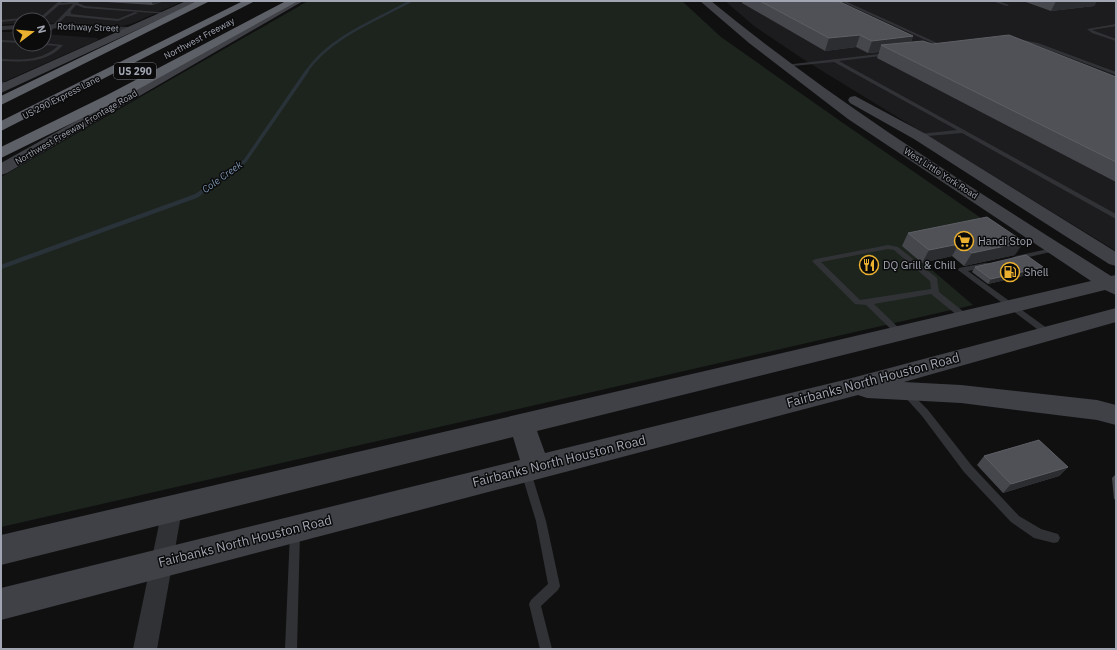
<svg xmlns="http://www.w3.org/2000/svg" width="1117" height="650" font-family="'IBM Plex Sans',sans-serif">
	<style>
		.built { fill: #1c1c1e }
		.green { fill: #1d241e }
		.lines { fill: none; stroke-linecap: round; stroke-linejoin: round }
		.stream-far2 { stroke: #2a3239; stroke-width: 2.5 }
		.stream-far1 { stroke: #2a3239; stroke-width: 3.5 }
		.stream { stroke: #2a3239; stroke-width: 4.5 }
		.lane { fill: #313236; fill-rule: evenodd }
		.street { fill: #313236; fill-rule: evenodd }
		.secondary { fill: #3f4146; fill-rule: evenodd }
		.highway { fill: #5d6067; fill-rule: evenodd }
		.wall { fill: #46474c }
		.shaded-wall { fill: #2c2d30 }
		.building { fill: #505157; stroke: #5d5f65 }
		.labels { text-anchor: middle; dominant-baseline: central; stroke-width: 3; stroke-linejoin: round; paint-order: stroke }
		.far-street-label { font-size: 9px; fill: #a2a6b2; stroke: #0b0b0c }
		.shield { fill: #0b0b0c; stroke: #757880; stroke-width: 1 }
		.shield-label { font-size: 10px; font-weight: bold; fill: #a2a6b2 }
		.far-water-label { font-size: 10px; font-style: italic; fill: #7993ad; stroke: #0b0b0c }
		.poi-label { font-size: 11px; fill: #a2a6b2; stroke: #0b0b0c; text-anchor: start }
		.near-street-label { font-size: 13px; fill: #a2a6b2; stroke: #0b0b0c }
	</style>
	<rect width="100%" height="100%" fill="#101011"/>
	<g class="built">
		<polygon points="1,1 184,1 131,24 122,26 44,23 44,20 20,20 20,23 1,25"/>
		<polygon points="725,1 1116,1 1116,251 806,61 754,26"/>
		<polygon points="1,32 20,32 20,44 44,44 44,34 97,38 98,40 1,83"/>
	</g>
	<polygon class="green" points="308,1 682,1 721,37 843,123 997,229 905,247 973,305 1,527 1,177"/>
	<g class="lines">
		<path class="stream-far2" d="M306,72C330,37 374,21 411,1"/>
		<polyline class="stream-far1" points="238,166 245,161 307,71"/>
		<polyline class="stream" points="1,267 196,196 240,165"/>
		<g class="lane">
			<polygon points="59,1 63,1 61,3 77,1 79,2 78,3 85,6 170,13 168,14 84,8 76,5 70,12 72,13 70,14 118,19 135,12 138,13 118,21 66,16 50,32 48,32 48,30 73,4 59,5 44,18 1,22 1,20 42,16"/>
			<polygon points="840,1 845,1 946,47 943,48"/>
			<polygon points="992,1 998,1 1009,5 1007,6"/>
			<polygon points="1116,24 1116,26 1092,30 1116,39 1116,41 1092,33 1087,29"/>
			<polygon points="1013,38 1038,43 1116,72 1116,75 1036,45 1012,40"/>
			<polygon points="1,40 20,41 20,43 1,42"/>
			<path d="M44,43L63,45C47,63 24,62 1,61V59C21,60 42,61 58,46L43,45Z"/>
			<polygon points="888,53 889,53 889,55 839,61 1116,214 1116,219 962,133 917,137 917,135 919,134 957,130 834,62 793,66 791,65 793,64"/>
			<polygon points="1,82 13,82 15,83 13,84 1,84"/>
			<path d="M888,245L898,247L937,278L939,292L969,316L970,318L969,320H963L931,294L874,304L904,333L900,336L897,335L866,305L855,304L812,261L816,259ZM888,249L894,250L930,281L931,289L860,300L821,262Z"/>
			<polygon points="1057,247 1060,249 1059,250 1016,260 1012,258 1016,256"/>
			<polygon points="985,263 988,263 989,265 988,267 968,271 1051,331 1052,333 1051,335 1045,335 958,270 959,268"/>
			<polygon points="906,390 909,391 928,410 972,466 1019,516 1041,529 1058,534 1060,538 1058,542 1054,543 1034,538 1011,522 964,472 922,416 903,395 902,393 903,391"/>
			<polygon points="526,468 530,469 531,472 546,521 560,586 558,590 541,606 552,649 540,649 529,604 531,600 548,584 536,521 521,472 522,469"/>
			<polygon points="295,527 299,528 300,532 297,649 285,649 290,532 291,528"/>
		</g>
		<g class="street">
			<polygon points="44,24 131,27 135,29 131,31 44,28"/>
			<polygon points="20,25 20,29 1,30 1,26"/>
			<polygon points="172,501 179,504 182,510 157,649 133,649 162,510 165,504"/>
		</g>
		<g class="secondary">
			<polygon points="186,1 199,1 1,93 1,84"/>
			<polygon points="291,1 303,1 7,173 1,175 1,163"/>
			<path d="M700,1H711C836,104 974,189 1111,276L1116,275V295L1105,290L537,431L545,453L848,379L1116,308V322L904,382L961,385L1097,400L1116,405V425L1097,420L961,403L867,398L858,395L1,620V588L520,460L513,437L1,565V535L1091,281L848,119L749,43Z"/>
			<polygon points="855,96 924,133 1116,252 1116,266 1109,264 914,139 850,103 848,100 850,97"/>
		</g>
		<g class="highway">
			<polygon points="197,1 210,1 1,105 1,96"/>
			<polygon points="243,1 255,1 1,131 1,121"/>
			<polygon points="286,1 298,1 117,101 1,158 1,147 107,95"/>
		</g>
	</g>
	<g class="wall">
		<polygon points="105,1 164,1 153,5 106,2"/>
		<polygon points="742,1 838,1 913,36 911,42 932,44 1116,77 1116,182 877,58 879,52 868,53 856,47 825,51 742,3"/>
		<polygon points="1023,1 1097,1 1094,6 1051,11"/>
		<polygon points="908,233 1015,255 964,266 952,256 922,263 902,246"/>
		<polygon points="975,267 1043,267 1040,272 988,284 972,272"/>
		<polygon points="984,456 1068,467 1059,476 1003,493 977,465"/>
		<polygon points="1116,474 1116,500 1114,499 1112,478"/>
	</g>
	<g class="shaded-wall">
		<polygon points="151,1 164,1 153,5"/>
		<polygon points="1056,1 1097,1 1094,6 1051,11"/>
		<polygon points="860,35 856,47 825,51 829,38"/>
		<polygon points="913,36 909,48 881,45 879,52 868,53 872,41"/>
		<polygon points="1024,242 1015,255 964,266 972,253"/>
		<polygon points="959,244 952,256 922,263 929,250"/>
		<polygon points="1043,267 1040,272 988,284 991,279"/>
		<polygon points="1068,467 1059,476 1003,493 1011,484"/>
	</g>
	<g class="building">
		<polygon points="760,1 838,1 913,36 872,41 860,35 829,38"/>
		<polygon points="1009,35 1116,77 1116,162 881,45 923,41 932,44"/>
		<polygon points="987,217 1024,242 972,253 959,244 929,250 908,233"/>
		<polygon points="1026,255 1043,267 991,279 975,267"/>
		<polygon points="1039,440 1068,467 1011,484 984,456"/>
	</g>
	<defs>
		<g id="supermarket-ring" transform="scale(1)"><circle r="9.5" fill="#0b0b0c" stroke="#ebb12f" stroke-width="1.5"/><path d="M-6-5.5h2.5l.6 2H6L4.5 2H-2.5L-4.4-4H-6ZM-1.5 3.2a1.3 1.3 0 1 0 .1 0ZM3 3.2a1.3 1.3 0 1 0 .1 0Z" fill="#ebb12f"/></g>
		<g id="restaurant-ring" transform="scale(1)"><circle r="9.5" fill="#0b0b0c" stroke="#ebb12f" stroke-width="1.5"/><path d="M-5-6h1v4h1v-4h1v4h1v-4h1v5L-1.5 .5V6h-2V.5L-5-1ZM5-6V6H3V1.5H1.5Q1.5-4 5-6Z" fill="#ebb12f"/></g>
		<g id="fuel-ring" transform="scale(1)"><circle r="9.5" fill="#0b0b0c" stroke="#ebb12f" stroke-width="1.5"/><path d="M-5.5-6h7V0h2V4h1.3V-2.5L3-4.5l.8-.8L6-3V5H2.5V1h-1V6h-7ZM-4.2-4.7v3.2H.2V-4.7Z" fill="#ebb12f"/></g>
	</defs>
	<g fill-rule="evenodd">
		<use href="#supermarket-ring" x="964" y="241"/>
		<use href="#restaurant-ring" x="869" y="265"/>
		<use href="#fuel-ring" x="1010" y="272"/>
	</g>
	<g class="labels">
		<g class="far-street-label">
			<text transform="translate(88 27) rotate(2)">Rothway Street</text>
			<text transform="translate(199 38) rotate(-28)">Northwest Freeway</text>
			<text transform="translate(61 97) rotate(-27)">US 290 Express Lane</text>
			<text transform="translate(76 127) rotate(-30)">Northwest Freeway Frontage Road</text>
			<text transform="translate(941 173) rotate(33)">West Little York Road</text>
		</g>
		<rect class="shield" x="114" y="63" width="42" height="16" rx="3"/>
		<g class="shield-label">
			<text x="135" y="71">US 290</text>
		</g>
		<g class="far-water-label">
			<text transform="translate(222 177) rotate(-36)">Cole Creek</text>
		</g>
		<g class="poi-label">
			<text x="978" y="241">Handi Stop</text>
			<text x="883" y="265">DQ Grill &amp; Chill</text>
			<text x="1024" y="272">Shell</text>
		</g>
		<g class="near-street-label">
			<text transform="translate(873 380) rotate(-15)">Fairbanks North Houston Road</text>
			<text transform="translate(559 461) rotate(-14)">Fairbanks North Houston Road</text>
			<text transform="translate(245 541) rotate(-14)">Fairbanks North Houston Road</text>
		</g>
	</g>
	<rect width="1117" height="650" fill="none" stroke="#a2a6b2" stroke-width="4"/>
	<g transform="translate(32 32) rotate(74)"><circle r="19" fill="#0b0b0c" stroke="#47494e"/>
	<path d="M0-3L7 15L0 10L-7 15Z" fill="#ebb12f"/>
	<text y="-6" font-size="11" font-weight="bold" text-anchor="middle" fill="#a2a6b2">N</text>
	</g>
</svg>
